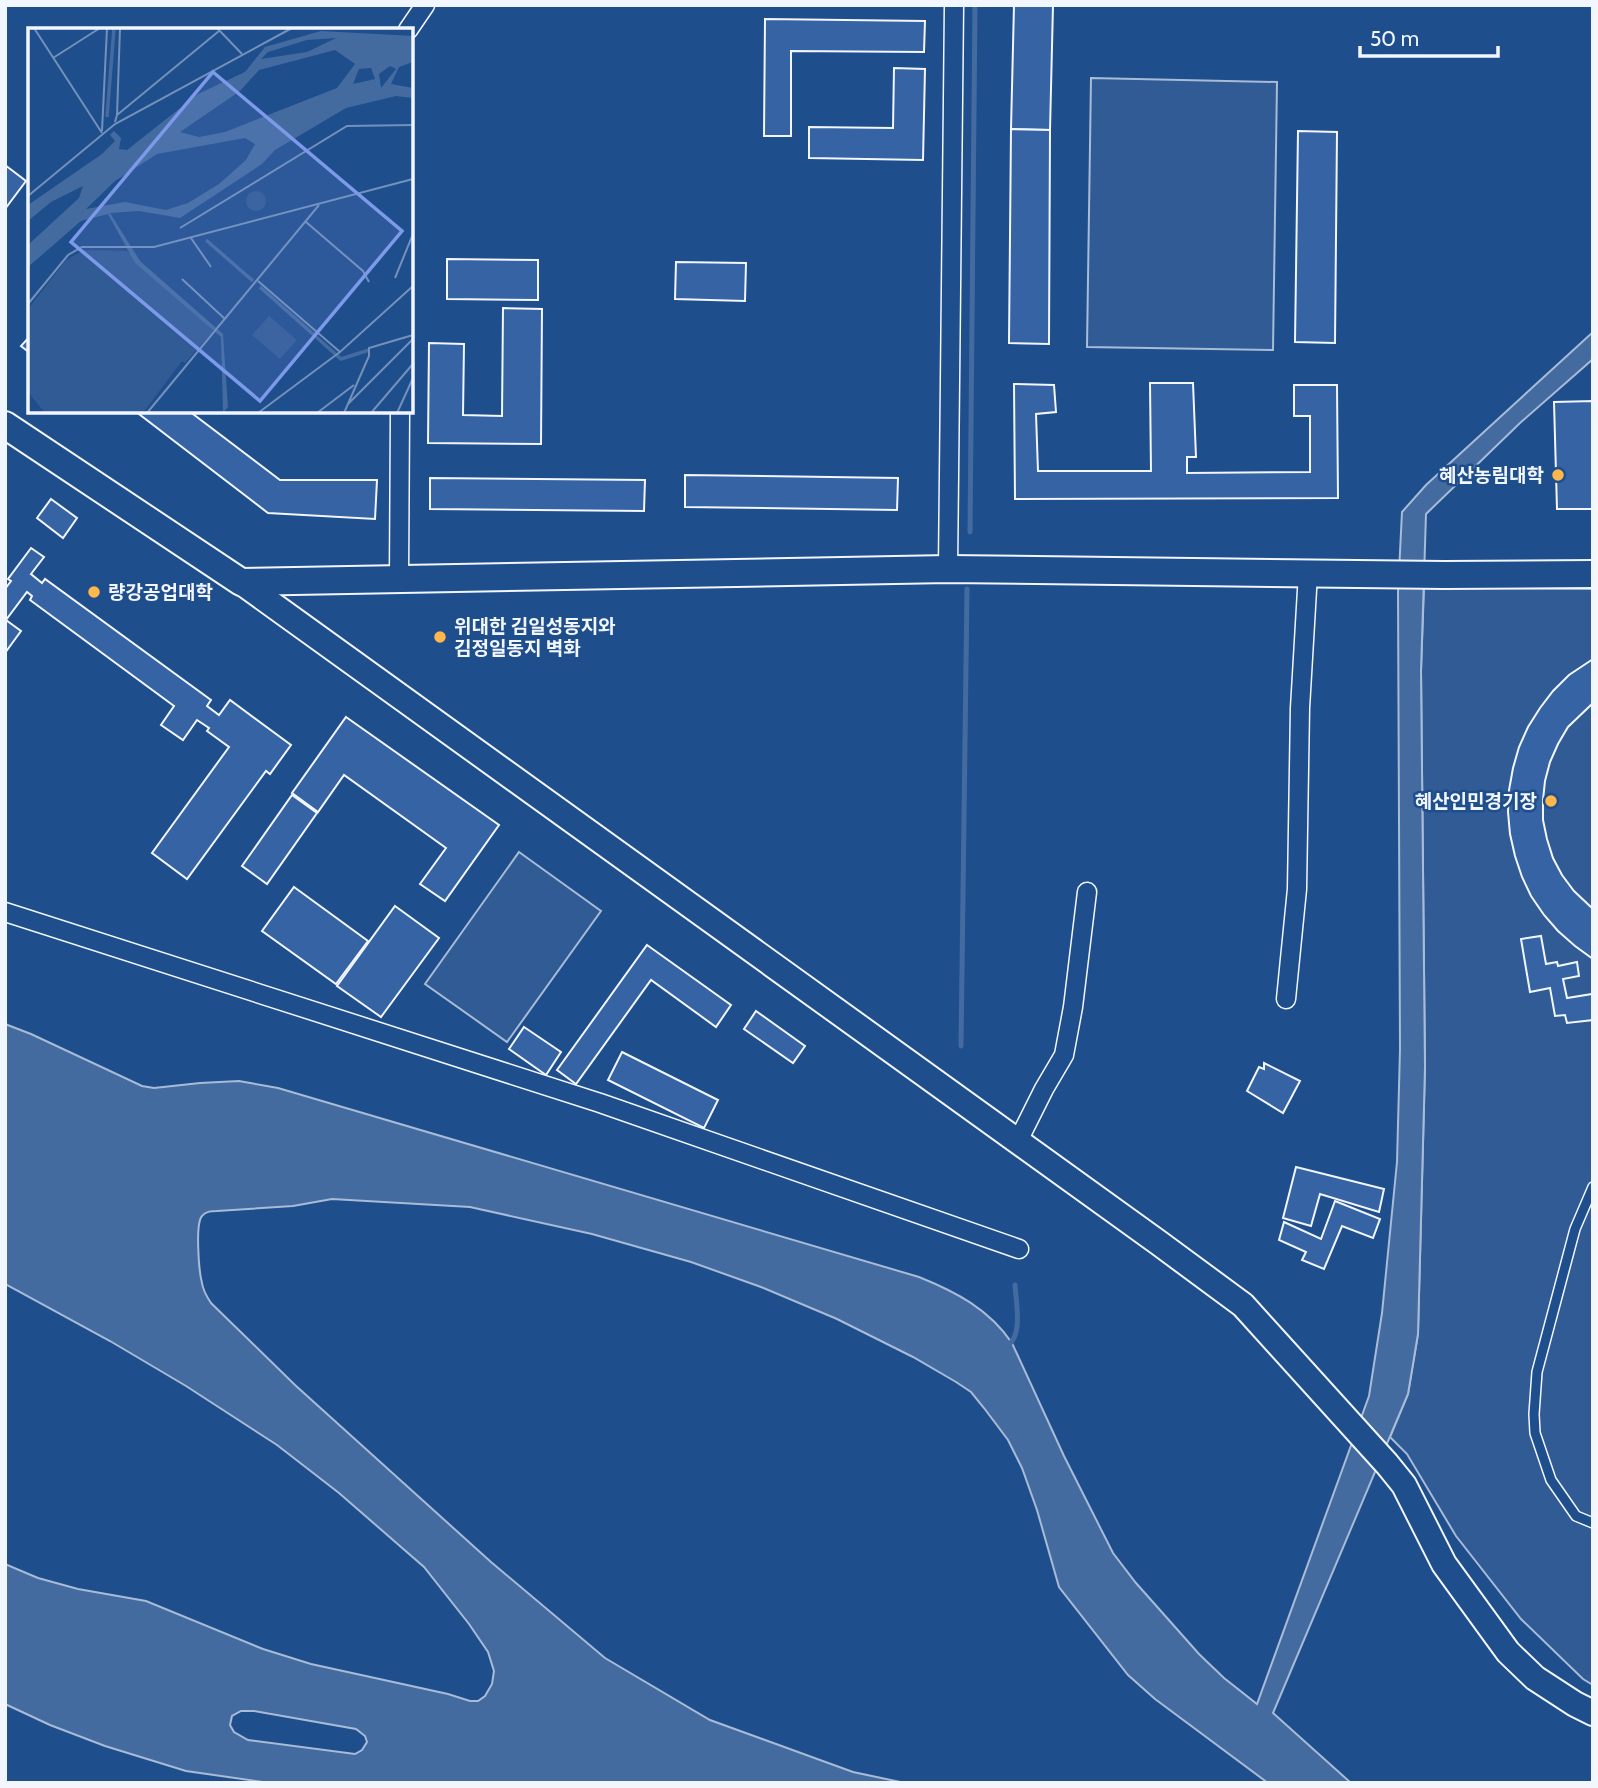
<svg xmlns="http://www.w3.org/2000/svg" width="1598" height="1788" font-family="Cabin,'Noto Sans KR',sans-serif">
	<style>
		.green { fill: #305b95; stroke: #a8bbd7; stroke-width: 2 }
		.water { fill: #446ba0; stroke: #a8bbd7; stroke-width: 2; fill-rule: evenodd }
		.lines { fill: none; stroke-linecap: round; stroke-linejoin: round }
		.stream { stroke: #446ba0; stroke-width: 5 }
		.building { fill: #3563a3; stroke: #f2f6ff; stroke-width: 2 }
		.service-casing { stroke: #f2f6ff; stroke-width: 12 }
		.minor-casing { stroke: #f2f6ff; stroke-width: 21 }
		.secondary-casing { stroke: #f2f6ff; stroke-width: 28 }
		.primary-casing { stroke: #f2f6ff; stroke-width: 30 }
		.service { stroke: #1f4e8c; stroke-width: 9 }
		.minor { stroke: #1f4e8c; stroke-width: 18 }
		.secondary { stroke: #1f4e8c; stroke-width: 24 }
		.primary { stroke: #1f4e8c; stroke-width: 26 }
		.poi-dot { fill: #ffb74d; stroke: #1f4e8c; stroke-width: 2.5 }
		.labels { text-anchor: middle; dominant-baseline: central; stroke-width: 5; stroke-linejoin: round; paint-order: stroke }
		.poi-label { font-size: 19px; font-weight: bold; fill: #f2f6ff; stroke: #1f4e8c; text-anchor: end }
		.inset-river { fill: none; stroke: #446ba0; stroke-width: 3.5 }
		.inset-road { fill: none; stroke: #7391ba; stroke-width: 2 }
		.view { fill: #7d9aea; fill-opacity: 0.15; stroke: #7d9aea; stroke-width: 3.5 }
		.inset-edge { fill: none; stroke: #f2f6ff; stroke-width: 3.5 }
	</style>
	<rect width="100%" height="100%" fill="#1f4e8c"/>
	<g class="green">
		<polygon points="1091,78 1277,82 1273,350 1087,347"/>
		<polygon points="1424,587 1593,589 1593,1685 1583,1679 1521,1619 1456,1536 1407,1454 1390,1437 1408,1394 1418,1334 1425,1067 1421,671"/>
		<polygon points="519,852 601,911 507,1042 425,984"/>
	</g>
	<path class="water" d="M1593,332V359L1520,423L1426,514L1421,671L1425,1067L1418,1334L1408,1394L1273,1713L1351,1783H1268L1155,1699L1128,1675L1059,1587L1037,1510L1022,1468L1008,1440L984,1408L971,1392L956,1382L913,1357L837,1319L761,1287L691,1262L592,1234L470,1207L332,1199L293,1206L217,1211C212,1211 206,1211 202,1216C195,1224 199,1272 202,1283C203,1291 207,1297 211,1303L295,1385L491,1562L605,1658L710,1720L853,1772L905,1783H270L186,1771L105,1746L50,1725L5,1704V1564L38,1578L78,1589L146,1601L263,1649L311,1664L448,1694L470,1701H478L485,1696L492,1684L494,1671L488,1652L469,1624L424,1567L339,1493L277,1445L186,1386L110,1341L5,1284V1024L31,1034L142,1086L154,1088L200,1083L239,1081L278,1088L919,1277C956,1292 989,1309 1012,1343L1064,1456L1113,1553L1136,1583L1199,1654L1224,1678L1257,1704L1369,1396L1382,1313L1397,1162L1400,1049L1398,592L1402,512L1426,485ZM241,1711H254L356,1729L365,1736L367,1742L362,1750L355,1754L248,1740L234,1732L230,1725L232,1716Z"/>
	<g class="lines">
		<g class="stream">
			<polyline points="970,532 975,5"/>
			<polyline points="961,1046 967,589"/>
			<path d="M1008,1345C1023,1335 1016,1302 1015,1285"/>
		</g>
	</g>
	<g class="building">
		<polygon points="1014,5 1053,5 1050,130 1011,129"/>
		<polygon points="765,19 925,21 924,52 791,51 791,136 764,136"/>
		<polygon points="894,68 925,69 923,160 809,158 809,127 893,128"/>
		<polygon points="1011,129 1050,130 1049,344 1009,343"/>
		<polygon points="1298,131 1337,132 1335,343 1295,342"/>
		<polygon points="5,165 26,181 5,209"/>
		<polygon points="447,259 538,260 538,300 447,299"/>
		<polygon points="676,262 746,263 745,301 675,299"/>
		<polygon points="503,308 542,309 541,444 428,443 429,343 464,344 463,415 502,416"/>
		<polygon points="30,336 30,353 21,346"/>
		<polygon points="1150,383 1193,383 1196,457 1187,457 1187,473 1310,472 1310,416 1294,416 1294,385 1337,385 1338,498 1015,499 1014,384 1054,385 1056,412 1036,414 1038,471 1151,471"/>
		<polygon points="1593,401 1593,509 1557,509 1554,402"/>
		<polygon points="135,411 189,411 280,480 377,480 375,519 268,513"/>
		<polygon points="685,475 898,478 897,510 685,507"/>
		<polygon points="430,478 645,480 644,511 430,509"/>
		<polygon points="51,499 77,518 63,538 37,518"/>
		<polygon points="31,548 44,557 31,574 42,583 45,579 211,700 207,706 219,715 230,700 291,745 270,774 266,771 187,879 152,853 229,747 207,731 209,728 197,720 183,740 161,725 174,706 30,600 32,596 27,592 6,620 21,631 5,653 5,589 11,581 8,579"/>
		<polygon points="1593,659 1593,703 1568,727 1558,744 1550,762 1545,781 1543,800 1543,820 1547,839 1553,858 1562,875 1574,891 1593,909 1593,959 1575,946 1558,931 1544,915 1531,896 1522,877 1515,856 1510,834 1508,812 1509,790 1513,768 1519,747 1528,727 1540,708 1553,691 1569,675"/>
		<polygon points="346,717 499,825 445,901 420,884 446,848 344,775 318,812 292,793"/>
		<polygon points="292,795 317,813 267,884 242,866"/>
		<polygon points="294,887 368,941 336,984 262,931"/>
		<polygon points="395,906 439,938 381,1017 337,986"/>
		<polygon points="1541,936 1546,964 1557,962 1558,966 1577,962 1579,976 1563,979 1567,998 1592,994 1593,1020 1567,1023 1565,1015 1555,1016 1550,988 1530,992 1521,939"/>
		<polygon points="647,945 731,1005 716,1027 651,980 576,1084 557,1070"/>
		<polygon points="756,1011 805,1046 793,1063 744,1029"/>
		<polygon points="524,1027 561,1052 546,1075 509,1049"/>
		<polygon points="622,1052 718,1100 704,1128 608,1080"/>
		<polygon points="1264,1063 1300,1081 1283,1113 1247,1091 1259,1067 1264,1069"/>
		<polygon points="1296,1167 1384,1189 1379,1212 1320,1194 1311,1226 1283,1218"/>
		<polygon points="1335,1201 1380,1219 1373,1238 1342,1226 1324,1269 1302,1260 1306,1252 1279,1240 1284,1222 1321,1239"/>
	</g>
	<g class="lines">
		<g class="service-casing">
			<polyline id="service" points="1593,1187 1575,1229 1537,1372 1534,1414 1535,1433 1551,1480 1576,1516 1593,1523"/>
		</g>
		<g class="minor-casing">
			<g id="minor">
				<polyline points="408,30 425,5"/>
				<polyline points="948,569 954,5"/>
				<polyline points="399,579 400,411"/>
				<polyline points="5,912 600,1103 1019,1249"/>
				<polyline points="1286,999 1297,889 1300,708 1308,573"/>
				<polyline points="1018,1141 1044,1089 1064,1055 1073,1007 1087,892"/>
			</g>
		</g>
		<g class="secondary-casing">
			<polyline id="secondary" points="241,582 1159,1243 1243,1305 1387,1464 1404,1485 1444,1564 1508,1652 1535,1678 1575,1704 1593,1713"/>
		</g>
		<g class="primary-casing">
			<polyline id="primary" points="5,425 241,582 948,569 1444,575 1593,574"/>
		</g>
		<use href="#service" class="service"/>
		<use href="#minor" class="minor"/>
		<use href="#secondary" class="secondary"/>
		<use href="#primary" class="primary"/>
	</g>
	<g class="poi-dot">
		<circle cx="1558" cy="475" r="7"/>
		<circle cx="94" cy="592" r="7"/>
		<circle cx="440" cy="637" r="7"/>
		<circle cx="1551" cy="801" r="7"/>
	</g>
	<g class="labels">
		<g class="poi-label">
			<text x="1544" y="475">혜산농림대학</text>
			<text x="108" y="592" text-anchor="start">량강공업대학</text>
			<text x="454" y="626" text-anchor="start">위대한 김일성동지와<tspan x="454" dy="22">김정일동지 벽화</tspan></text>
			<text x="1537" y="801">혜산인민경기장</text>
		</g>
	</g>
	<g transform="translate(28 28)">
		<rect width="385" height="385" fill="#1f4e8c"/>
		<path d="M218 173a10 10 0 1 1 20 0a10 10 0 1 1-20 0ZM56,222L99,223L186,302L157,335L154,333L115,385H17L0,364V281L38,232ZM241,288L269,312L252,331L224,307Z" fill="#305b95"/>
		<path d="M293,3L385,8V34L371,39L363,56L385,60V70L368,68L318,80L247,122L234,136L152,190L111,183L82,185L112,233L195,306L200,379L195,385L193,309L107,235L80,186L53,193L0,239V217L51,170L55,158L23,174L0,193V177L74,126L87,113L82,107L86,103L93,110L91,121L99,122L170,66L217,44L237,19ZM308,10L279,24L233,31L240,24L279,12ZM307,22L327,36L309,60L197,104L171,109L152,104L212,63L231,42ZM362,38L368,41L353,60L351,46ZM343,40L347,51L325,56L331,41ZM217,110L227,116L218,132L191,156L160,175L138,182L97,174L58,181L87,153L129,126Z" fill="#446ba0" fill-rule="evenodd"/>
		<path class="inset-river" d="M79,89L86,0M178,212L225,253M232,259L313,331L341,322"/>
		<path class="inset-road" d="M6,0L74,105M189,0L214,26M25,30L72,0M89,87L92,0M87,94L89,87L191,3M74,103L79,0M0,168L87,96L264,0M278,194L335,243L341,254M152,200L319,98L385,97M163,210L183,239M367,250L385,206M154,251L197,291M230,253L312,324L385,258M0,276L40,227L54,219H126L385,151M320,376L385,311M119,385L291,177M230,385L312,324M289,385L326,357M316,385L341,328V320L385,307M343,385L384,337M369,385L385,350"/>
		<path class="view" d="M185,44L374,203L232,373L43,214Z"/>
		<rect width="385" height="385" class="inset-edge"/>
	</g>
	<rect width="1598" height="1788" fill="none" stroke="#f2f6ff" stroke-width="14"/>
	<path d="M1360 46v10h138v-10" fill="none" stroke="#f2f6ff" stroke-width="3.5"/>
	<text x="1370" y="46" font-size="21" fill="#f2f6ff" stroke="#1f4e8c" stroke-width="5" paint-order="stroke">50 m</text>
</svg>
